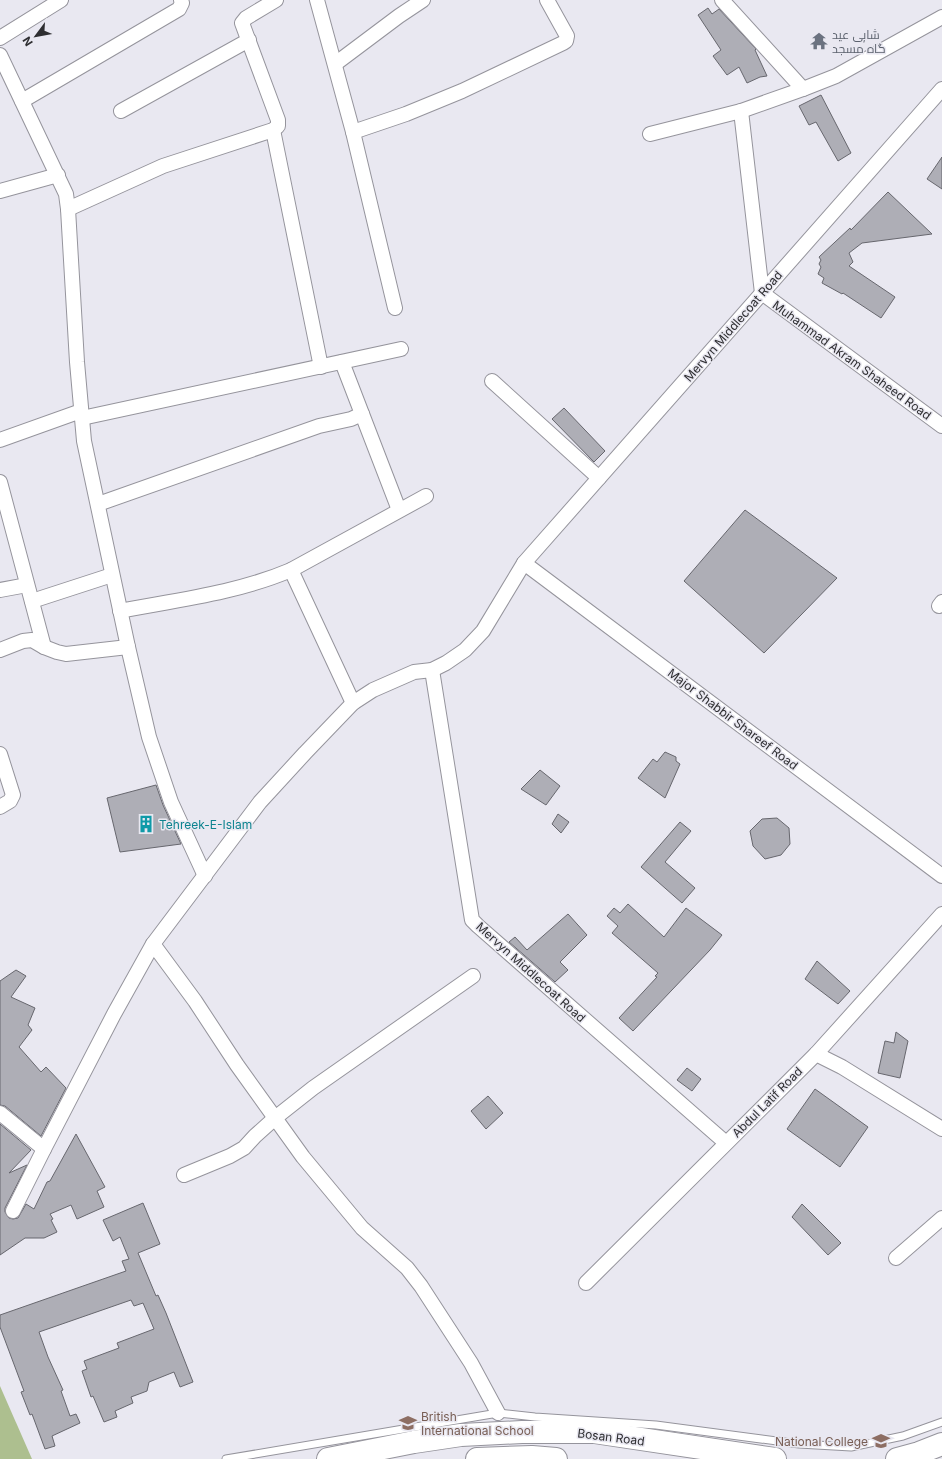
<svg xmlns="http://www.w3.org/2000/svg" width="942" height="1459" font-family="Inter,Cairo,sans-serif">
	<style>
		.green { fill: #adbf8f }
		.building { fill: #aeaeb6; stroke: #67676e }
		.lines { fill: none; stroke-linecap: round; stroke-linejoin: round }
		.service-casing { stroke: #95949c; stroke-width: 9 }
		.minor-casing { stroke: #95949c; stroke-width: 16 }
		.primary-casing { stroke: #95949c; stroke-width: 24 }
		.service { stroke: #fff; stroke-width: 7 }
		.minor { stroke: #fff; stroke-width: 14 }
		.primary { stroke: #fff; stroke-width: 22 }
		.labels { text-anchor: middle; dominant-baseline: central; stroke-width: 3; stroke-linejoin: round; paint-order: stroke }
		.worship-label { font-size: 12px; fill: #5b616d; stroke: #e9e8f1; text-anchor: start }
		.street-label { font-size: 12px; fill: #2e2e31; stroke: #e9e8f1 }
		.culture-label { font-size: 12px; fill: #0d838f; stroke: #e9e8f1; text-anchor: start }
		.education-label { font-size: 12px; fill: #785e54; stroke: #e9e8f1; text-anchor: start }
	</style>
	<rect width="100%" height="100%" fill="#e9e8f1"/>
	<polygon class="green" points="0,1386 32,1459 0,1459"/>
	<g class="building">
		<polygon points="708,8 712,14 719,9 756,49 755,50 767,76 760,77 747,83 739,67 727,75 713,56 721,50 698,15"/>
		<polygon points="821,95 851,153 838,161 816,122 809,125 799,106"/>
		<polygon points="942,157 942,189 927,179"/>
		<polygon points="888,192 932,234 862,243 849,253 853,262 849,266 895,297 881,318 843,293 842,294 822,283 824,278 818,274 821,267 819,264 821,260 819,257 850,228 851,230"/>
		<polygon points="564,408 605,451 594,462 552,419"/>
		<polygon points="745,510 837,578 764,653 684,581"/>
		<polygon points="665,752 676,757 676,761 680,764 665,798 638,778 653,759 657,762"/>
		<polygon points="540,770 560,786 546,805 521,789"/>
		<polygon points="156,785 163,805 181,844 120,852 107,798"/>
		<polygon points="558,814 569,822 561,833 552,824"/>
		<polygon points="777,818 789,828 790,844 781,855 765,859 753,846 750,831 762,819"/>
		<polygon points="680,822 691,831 665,862 695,888 682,903 641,867"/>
		<polygon points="628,904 664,937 686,908 722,935 710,950 633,1031 619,1018 657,977 655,976 658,973 612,933 618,926 607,916 614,908 620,913"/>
		<polygon points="568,914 587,935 560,962 568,970 555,982 509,942 515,937 527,950"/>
		<polygon points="817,961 850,991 838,1004 805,979"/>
		<polygon points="16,970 26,976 11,997 35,1008 28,1025 32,1030 19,1047 41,1072 46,1067 66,1088 41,1136 5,1106 0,1105 0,981"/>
		<polygon points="896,1032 908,1041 900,1078 878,1073 885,1041 894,1043"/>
		<polygon points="687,1068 701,1079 692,1091 677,1080"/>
		<polygon points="815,1089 868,1127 840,1167 787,1129"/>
		<polygon points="488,1096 503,1113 486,1129 471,1111"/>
		<polygon points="0,1124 31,1150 9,1173 27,1165 5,1208 5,1212 9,1218 13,1219 18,1218 26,1204 34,1209 47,1182 50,1181 76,1134 105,1187 97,1191 104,1207 77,1219 71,1205 50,1214 53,1219 51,1220 57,1232 44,1238 25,1238 0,1255"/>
		<polygon points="143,1203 160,1244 138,1253 156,1296 158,1295 166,1313 193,1382 180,1387 174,1372 149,1382 147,1391 131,1397 133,1403 115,1411 117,1417 104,1422 93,1396 91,1397 82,1371 87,1369 84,1361 119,1348 117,1343 154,1329 143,1303 134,1306 131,1300 39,1332 48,1357 63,1390 61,1391 70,1416 76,1414 80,1423 52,1436 55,1446 45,1449 32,1414 30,1415 21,1392 24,1391 0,1327 0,1315 126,1271 122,1261 129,1259 120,1237 113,1241 103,1220"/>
		<polygon points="802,1204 841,1243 828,1255 792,1217"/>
	</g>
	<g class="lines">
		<g class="service-casing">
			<polyline id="service" points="226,1459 498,1413 535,1417 656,1425 799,1444 851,1447 903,1436 942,1422"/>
		</g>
		<g class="minor-casing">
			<g id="minor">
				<polyline points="317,0 353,132 395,308"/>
				<polyline points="722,0 803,89"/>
				<polyline points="0,38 61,0"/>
				<polyline points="0,55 66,194 68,209 77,362 84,441 128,647 149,737 171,802 205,876"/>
				<polyline points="335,64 399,16 423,0"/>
				<polyline points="22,101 179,9 182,3 181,0"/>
				<polyline points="121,111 249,40"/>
				<polyline points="741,111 762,293 942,426"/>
				<polyline points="273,130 321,367"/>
				<polyline points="353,132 406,114 462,91 563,43 566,41 567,36 547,0"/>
				<polyline points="650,134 741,111 803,89 836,76 942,17"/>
				<polyline points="0,191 58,175"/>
				<polyline points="68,209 163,166 273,130 278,126 278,120 242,23 246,18 276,0"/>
				<polyline points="342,362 399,510"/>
				<polyline points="492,381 599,478"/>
				<polyline points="82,418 401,349"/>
				<polyline points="0,440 81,411"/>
				<polyline points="0,482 44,647"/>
				<polyline points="98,504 319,426 351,419 362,414"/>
				<polyline points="524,563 942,876"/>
				<polyline points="291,570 353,703"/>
				<polyline points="0,590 27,585"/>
				<polyline points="32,601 112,575"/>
				<polyline points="939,606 942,602"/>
				<path d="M120,611C177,600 237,593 291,570L426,496"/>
				<polyline points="0,650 23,641 32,640 44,647 57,652 66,654 128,647"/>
				<polyline points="432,670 472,920 478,926 726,1143"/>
				<polyline points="0,754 13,795 10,801 0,807"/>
				<polyline points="153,944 195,1001 237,1065 303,1157 362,1228 407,1268 421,1286 471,1363 498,1413"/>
				<polyline points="816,1054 842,1067 942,1129"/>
				<polyline points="0,1113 44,1149"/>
				<polyline points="184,1175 230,1156 244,1148 255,1136 275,1118 313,1088 473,976"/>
				<polyline points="13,1211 44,1149 114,1014 153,944 260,802 305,753 353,703 373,690 414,672 432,670 446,663 465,650 483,631 524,563 942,89"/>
				<polyline points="896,1258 942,1218"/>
				<polyline points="586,1283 816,1054 942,914"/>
			</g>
		</g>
		<g class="primary-casing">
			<g id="primary">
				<polyline points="328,1459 414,1442 461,1435 522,1432 594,1432 775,1459"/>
				<polyline points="477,1459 532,1457 556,1459"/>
				<polyline points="897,1459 919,1453 942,1444"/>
			</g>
		</g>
		<use href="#service" class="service"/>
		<use href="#minor" class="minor"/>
		<use href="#primary" class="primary"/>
	</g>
	<defs>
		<g id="temple-bare" transform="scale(1.38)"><path d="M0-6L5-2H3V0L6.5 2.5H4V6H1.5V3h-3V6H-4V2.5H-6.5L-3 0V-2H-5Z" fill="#6b7280" stroke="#e9e8f1" stroke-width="2.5" paint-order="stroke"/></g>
		<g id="building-bare" transform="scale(1.38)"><path d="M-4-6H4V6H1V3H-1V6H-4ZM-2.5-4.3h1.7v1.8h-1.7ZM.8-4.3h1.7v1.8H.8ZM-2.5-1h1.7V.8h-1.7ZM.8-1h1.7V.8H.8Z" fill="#0f9aa8" stroke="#e9e8f1" stroke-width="2.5" paint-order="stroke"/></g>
		<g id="school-bare" transform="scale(1.38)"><path d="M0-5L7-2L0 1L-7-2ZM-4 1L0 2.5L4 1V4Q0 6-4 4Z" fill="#8d6e63" stroke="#e9e8f1" stroke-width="2.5" paint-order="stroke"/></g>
	</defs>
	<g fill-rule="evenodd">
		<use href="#temple-bare" x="819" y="41"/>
		<use href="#building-bare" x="146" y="824"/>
		<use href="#school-bare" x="408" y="1423"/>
		<use href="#school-bare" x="881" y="1441"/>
	</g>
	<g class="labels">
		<g class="worship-label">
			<text x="832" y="34">شاہی عید<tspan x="832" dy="14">گاہ مسجد</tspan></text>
		</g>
		<g class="street-label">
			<text transform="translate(733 326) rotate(-49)">Mervyn Middlecoat Road</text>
			<text transform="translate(852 360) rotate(36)">Muhammad Akram Shaheed Road</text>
			<text transform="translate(733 719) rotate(37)">Major Shabbir Shareef Road</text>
			<text transform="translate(531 972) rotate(42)">Mervyn Middlecoat Road</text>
			<text transform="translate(767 1102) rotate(-45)">Abdul Latif Road</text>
			<text transform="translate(611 1437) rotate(7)">Bosan Road</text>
		</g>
		<g class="culture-label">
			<text x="159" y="824">Tehreek-E-Islam</text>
		</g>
		<g class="education-label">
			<text x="421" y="1416">British<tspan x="421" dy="14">International School</tspan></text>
			<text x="868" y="1441" text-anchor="end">National College</text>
		</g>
	</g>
	<g transform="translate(36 36) rotate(238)" stroke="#e9e8f1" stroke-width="3" paint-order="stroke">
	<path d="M0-3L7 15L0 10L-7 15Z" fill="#2e2e31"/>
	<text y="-6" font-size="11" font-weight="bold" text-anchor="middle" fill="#2e2e31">N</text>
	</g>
</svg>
